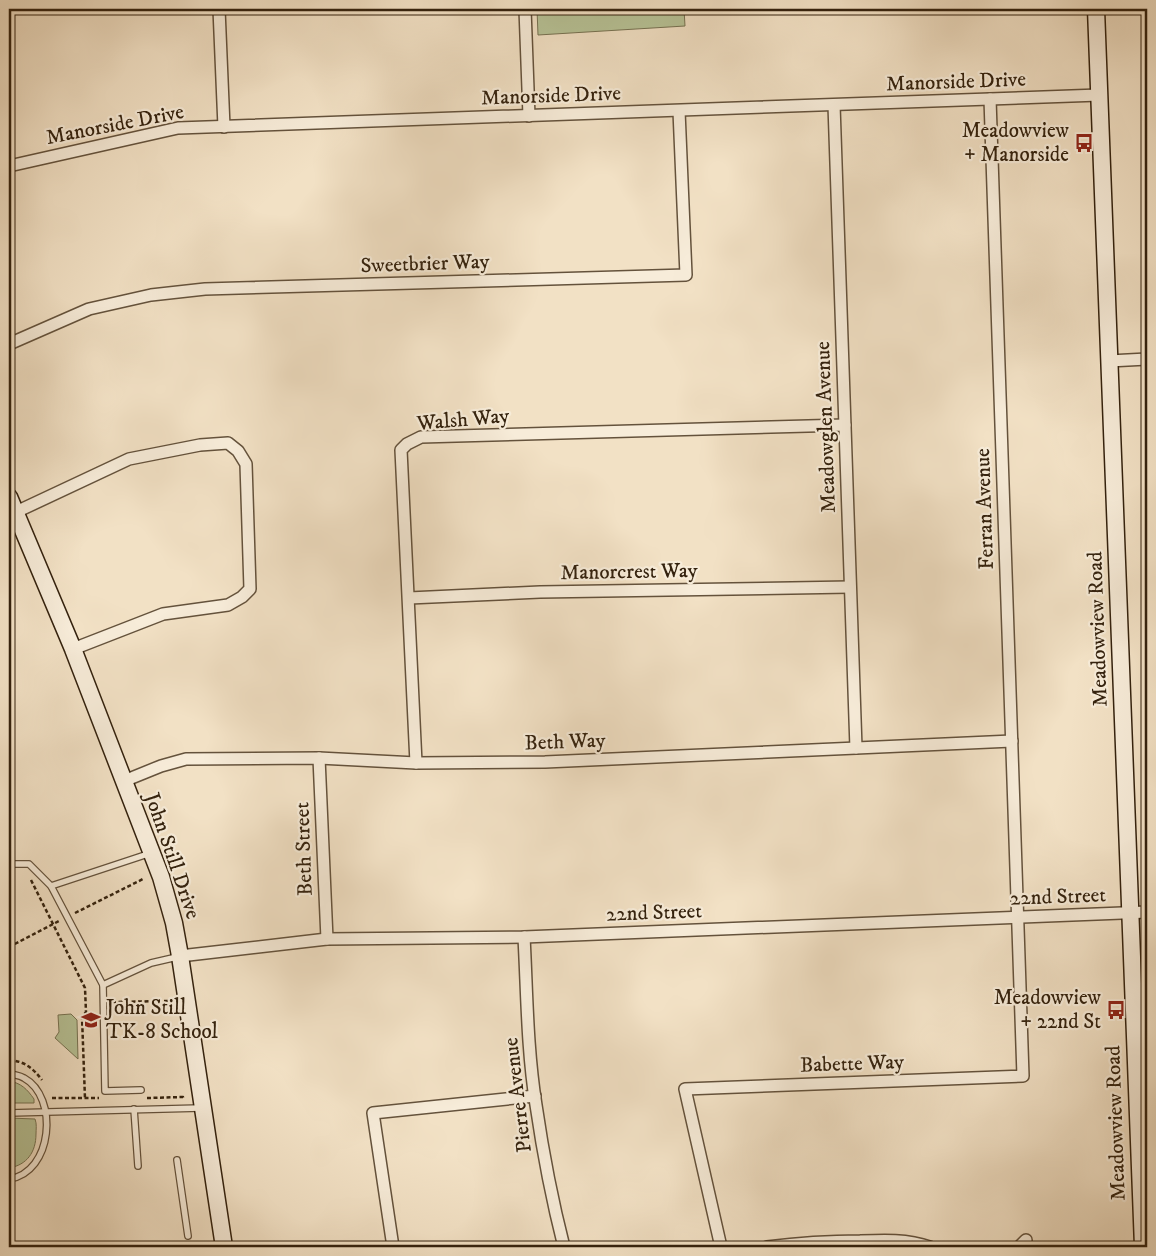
<svg xmlns="http://www.w3.org/2000/svg" width="1156" height="1256" font-family="'IM FELL DW Pica',serif">
	<style>
		.green { fill: #b7c397; stroke: #767252 }
		.lines { fill: none; stroke-linecap: round; stroke-linejoin: round }
		.lane-casing { stroke: #64523c; stroke-width: 8 }
		.street-casing { stroke: #64523c; stroke-width: 14 }
		.secondary-casing { stroke: #34220e; stroke-width: 19 }
		.path { stroke: #34220e; stroke-width: 2.5; stroke-dasharray: 4 2.5; stroke-linecap: butt }
		.lane { stroke: #f7ecd9; stroke-width: 5.5 }
		.street { stroke: #f7ecd9; stroke-width: 11 }
		.secondary { stroke: #f7ecd9; stroke-width: 16 }
		.labels { text-anchor: middle; dominant-baseline: central; stroke-width: 4.5; stroke-linejoin: round; paint-order: stroke }
		.street-label { font-size: 21px; fill: #34220e; stroke: #f7ecd9 }
		.poi-label { font-size: 21px; fill: #34220e; stroke: #f7ecd9; text-anchor: end }
	</style>
	<rect width="100%" height="100%" fill="#f2e1c5"/>
	<filter id="stains"><feTurbulence type="fractalNoise" baseFrequency=".004" numOctaves="4"/><feColorMatrix values="0 0 0 0 .2 0 0 0 0 .09 0 0 0 0 .02 0 0 0 .5 -.17"/></filter>
	<radialGradient id="worn" r=".72"><stop offset=".6" stop-color="#630" stop-opacity="0"/><stop offset="1" stop-color="#630" stop-opacity=".3"/></radialGradient>
	<g class="green">
		<polygon points="537,9 684,9 685,26 538,35"/>
		<polygon points="71,1014 77,1020 78,1059 55,1038 59,1032 58,1015"/>
		<path d="M9,1081C21,1083 27,1089 34,1099V1103H9Z"/>
		<path d="M9,1118L35,1119C37,1124 36,1129 36,1134C36,1152 27,1165 9,1168Z"/>
	</g>
	<g class="lines">
		<g class="lane-casing">
			<g id="lane">
				<polyline points="9,864 29,864 51,886 103,985 105,1091 141,1090"/>
				<polyline points="51,886 151,853"/>
				<polyline points="103,985 151,963 177,957"/>
				<path d="M9,1073C13,1075 19,1075 24,1078C59,1097 53,1173 9,1179"/>
				<polyline points="134,1109 138,1166"/>
				<polyline points="9,1113 201,1108"/>
				<polyline points="177,1160 188,1236"/>
			</g>
		</g>
		<g class="street-casing">
			<g id="street">
				<polyline points="219,9 224,127"/>
				<polyline points="525,9 529,116"/>
				<polyline points="834,105 856,748"/>
				<polyline points="9,166 178,128 1099,95"/>
				<polyline points="9,344 89,309 151,295 205,289 686,275 679,111"/>
				<polyline points="1109,361 1147,359"/>
				<polyline points="16,512 129,459 200,445 228,443 238,451 246,464 250,589 242,597 228,605 163,614 73,649"/>
				<polyline points="409,598 540,592 850,587"/>
				<polyline points="319,758 327,939"/>
				<polyline points="416,763 401,450 407,444 421,437 845,425"/>
				<polyline points="124,781 161,766 186,759 319,758 416,763 545,762 1012,741"/>
				<path d="M524,937C527,992 527,1049 536,1105C543,1153 552,1200 564,1247"/>
				<polyline points="180,956 327,939 524,937 1147,912"/>
				<polyline points="393,1247 373,1113 535,1096"/>
				<polyline points="721,1247 685,1089 1023,1076 990,99"/>
				<path d="M767,1247C798,1243 829,1241 860,1241C884,1240 907,1239 930,1247"/>
				<polyline points="1019,1247 1026,1240"/>
			</g>
		</g>
		<g class="secondary-casing">
			<g id="secondary">
				<polyline points="1096,9 1143,1247"/>
				<polyline points="9,497 73,649 161,877 174,923 180,956 224,1247"/>
			</g>
		</g>
		<g class="path">
			<polyline points="31,880 85,988 86,1012 82,1017 85,1099"/>
			<polyline points="75,913 143,879"/>
			<polyline points="9,947 59,921"/>
			<polyline points="112,1002 168,1001"/>
			<path d="M9,1060C24,1061 33,1068 42,1080"/>
			<polyline points="52,1098 99,1098"/>
			<polyline points="147,1098 183,1097 183,1099"/>
		</g>
		<use href="#lane" class="lane"/>
		<use href="#street" class="street"/>
		<use href="#secondary" class="secondary"/>
	</g>
	<defs>
		<g id="bus-bare" transform="scale(1.5)"><path d="M-5-6H5V4H4V6H2V4H-2V6H-4V4H-5ZM-3.5-4V0h7V-4ZM-3.5 1.2v1.5H-2V1.2ZM2 1.2v1.5H3.5V1.2Z" fill="#8f2418" stroke="#f7ecd9" stroke-width="2.5" paint-order="stroke"/></g>
		<g id="school-bare" transform="scale(1.5)"><path d="M0-5L7-2L0 1L-7-2ZM-4 1L0 2.5L4 1V4Q0 6-4 4Z" fill="#8f2418" stroke="#f7ecd9" stroke-width="2.5" paint-order="stroke"/></g>
	</defs>
	<g fill-rule="evenodd">
		<use href="#bus-bare" x="1084" y="143"/>
		<use href="#bus-bare" x="1116" y="1010"/>
		<use href="#school-bare" x="91" y="1020"/>
	</g>
	<g class="labels">
		<g class="street-label">
			<text transform="translate(956 82) rotate(-2)">Manorside Drive</text>
			<text transform="translate(551 96) rotate(-2)">Manorside Drive</text>
			<text transform="translate(115 125) rotate(-11)">Manorside Drive</text>
			<text transform="translate(425 264) rotate(-2)">Sweetbrier Way</text>
			<text transform="translate(463 420) rotate(-5)">Walsh Way</text>
			<text transform="translate(826 427) rotate(-92)">Meadowglen Avenue</text>
			<text transform="translate(985 509) rotate(-92)">Ferran Avenue</text>
			<text transform="translate(629 572) rotate(-1)">Manorcrest Way</text>
			<text transform="translate(1098 629) rotate(-92)">Meadowview Road</text>
			<text transform="translate(565 742) rotate(-2)">Beth Way</text>
			<text transform="translate(304 849) rotate(-92)">Beth Street</text>
			<text transform="translate(172 856) rotate(71)">John Still Drive</text>
			<text transform="translate(1058 897) rotate(-2)">22nd Street</text>
			<text transform="translate(654 913) rotate(-2)">22nd Street</text>
			<text transform="translate(852 1064) rotate(-2)">Babette Way</text>
			<text transform="translate(518 1095) rotate(-97)">Pierre Avenue</text>
			<text transform="translate(1116 1123) rotate(-92)">Meadowview Road</text>
		</g>
		<g class="poi-label">
			<text x="1069" y="131">Meadowview<tspan x="1069" dy="24">+ Manorside</tspan></text>
			<text x="1101" y="998">Meadowview<tspan x="1101" dy="24">+ 22nd St</tspan></text>
			<text x="106" y="1008" text-anchor="start">John Still<tspan x="106" dy="24">TK-8 School</tspan></text>
		</g>
	</g>
	<rect width="1156" height="1256" fill="none" stroke="#f2e1c5" stroke-width="30"/>
	<rect x="10" y="10" width="1136" height="1236" fill="none" stroke="#34220e" stroke-width="2.5"/>
	<rect x="15" y="15" width="1126" height="1226" fill="none" stroke="#34220e"/>
	<rect width="100%" height="100%" filter="url(#stains)"/>
	<rect width="100%" height="100%" fill="url(#worn)"/>
</svg>
